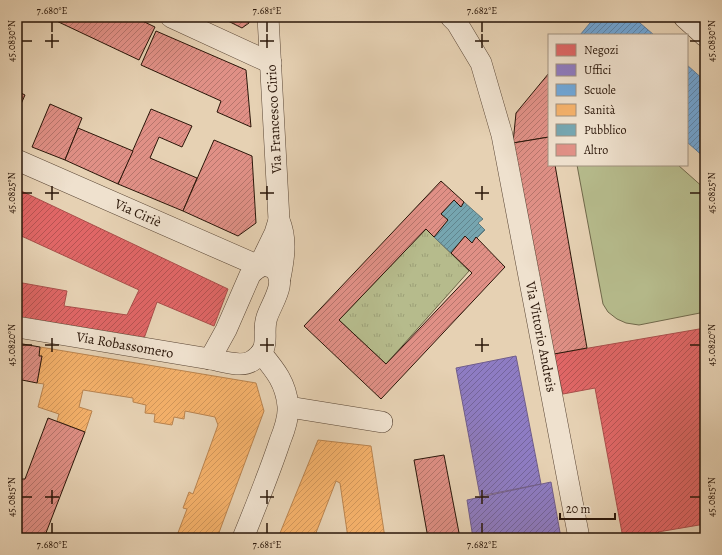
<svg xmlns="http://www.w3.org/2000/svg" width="722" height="555" font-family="Alegreya,serif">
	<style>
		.grass { fill: url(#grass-tufts); stroke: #70684a }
		.pitch { fill: #b6bb8c; stroke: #70684a }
		.shops { fill: url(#shops-hatch); stroke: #a94e4a }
		.offices { fill: url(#offices-hatch); stroke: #705d8b }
		.schools { fill: url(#schools-hatch); stroke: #5a7c9d }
		.health { fill: url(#health-hatch); stroke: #b9834e }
		.public { fill: url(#public-hatch); stroke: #5f7a7d }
		.building { fill: url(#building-hatch); stroke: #2a1609 }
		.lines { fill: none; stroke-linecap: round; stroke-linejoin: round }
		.street-casing { stroke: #594534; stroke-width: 22 }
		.street { stroke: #efe1ce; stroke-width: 21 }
		.ticks { fill: none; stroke: #2a1609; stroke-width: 1.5 }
		.labels { text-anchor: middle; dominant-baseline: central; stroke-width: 4; stroke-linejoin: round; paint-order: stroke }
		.street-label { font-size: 14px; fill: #2a1609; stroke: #efe1ce }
		.neatline { fill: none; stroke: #2a1609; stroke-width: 1.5 }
		.ticks-label { font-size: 10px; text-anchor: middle; fill: #2a1609 }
	</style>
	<defs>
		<pattern id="grass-tufts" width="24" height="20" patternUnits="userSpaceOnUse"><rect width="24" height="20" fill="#b6bb8c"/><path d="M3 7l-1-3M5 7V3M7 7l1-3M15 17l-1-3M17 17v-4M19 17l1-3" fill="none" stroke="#9da077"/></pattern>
		<pattern id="shops-hatch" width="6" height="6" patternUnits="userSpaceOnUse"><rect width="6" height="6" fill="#e06666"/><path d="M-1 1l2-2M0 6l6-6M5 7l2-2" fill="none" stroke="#b65352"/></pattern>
		<pattern id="offices-hatch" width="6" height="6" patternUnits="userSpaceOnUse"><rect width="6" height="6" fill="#8e7cc3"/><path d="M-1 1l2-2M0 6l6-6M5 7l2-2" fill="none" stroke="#74659d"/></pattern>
		<pattern id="schools-hatch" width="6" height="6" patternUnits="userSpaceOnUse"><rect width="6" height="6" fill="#6fa8dc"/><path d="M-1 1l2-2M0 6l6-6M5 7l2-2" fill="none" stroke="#5b88b1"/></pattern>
		<pattern id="health-hatch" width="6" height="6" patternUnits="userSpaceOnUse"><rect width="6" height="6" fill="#f6b26b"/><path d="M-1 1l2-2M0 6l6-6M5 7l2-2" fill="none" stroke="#d3985b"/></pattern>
		<pattern id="public-hatch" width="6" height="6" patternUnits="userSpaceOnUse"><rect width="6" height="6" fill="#76a5af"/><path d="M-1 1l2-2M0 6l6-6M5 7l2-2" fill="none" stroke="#61858d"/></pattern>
		<pattern id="building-hatch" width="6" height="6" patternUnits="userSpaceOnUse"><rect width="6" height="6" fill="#e09086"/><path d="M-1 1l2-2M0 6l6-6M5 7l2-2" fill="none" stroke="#b6756c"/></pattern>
	</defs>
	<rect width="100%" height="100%" fill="#e6d1b3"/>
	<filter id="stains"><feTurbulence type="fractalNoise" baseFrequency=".005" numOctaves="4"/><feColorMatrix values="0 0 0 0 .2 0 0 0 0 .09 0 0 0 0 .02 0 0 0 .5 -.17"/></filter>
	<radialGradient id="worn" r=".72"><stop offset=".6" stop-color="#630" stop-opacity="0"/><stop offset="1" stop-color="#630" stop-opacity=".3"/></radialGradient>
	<polygon class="grass" points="426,229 469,271 386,364 339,320"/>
	<polygon class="pitch" points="577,165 678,165 705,189 705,312 639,325 626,323 617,319 608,312 603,304"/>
	<g class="shops">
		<polygon points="17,189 228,289 214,326 157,302 142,344 17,322 17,282 67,291 64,306 127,315 139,290 17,234"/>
		<polygon points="705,328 705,524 658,532 660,538 623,538 595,388 563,394 554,354"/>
	</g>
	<g class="offices">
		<polygon points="516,356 541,484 480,496 456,368"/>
		<polygon points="551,482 561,538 473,538 467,500"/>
	</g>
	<g class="schools">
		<polygon points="595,17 633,17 654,35 580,35"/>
		<polygon points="687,65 705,81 705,158 687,142"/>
	</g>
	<g class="health">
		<polygon points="40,347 256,383 264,411 217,538 176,538 187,509 183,508 189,492 193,494 218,425 215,417 185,411 184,419 174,417 172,425 154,422 155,414 145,413 146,405 133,402 133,398 83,390 79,407 92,411 85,432 57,421 59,414 38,407 44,384 37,383 42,356 39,356"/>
		<polygon points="318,440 371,446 385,538 348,538 340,483 336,481 314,538 278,538"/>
	</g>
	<polygon class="public" points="454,200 461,207 464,202 483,219 478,223 485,230 472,243 465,236 451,253 434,237 448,220 441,214"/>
	<g class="building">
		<polygon points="48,17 134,17 155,27 139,60"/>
		<polygon points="220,17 248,17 249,23 242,28"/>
		<polygon points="156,31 246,70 251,127 217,112 221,101 141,65"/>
		<polygon points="549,73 549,137 513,143 516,113"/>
		<polygon points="17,91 25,95 17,113"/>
		<polygon points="50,104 82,118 65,160 32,147"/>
		<polygon points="151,109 192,126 182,147 159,137 150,158 197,178 183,211 118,184"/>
		<polygon points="78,128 133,151 118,184 65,160"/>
		<polygon points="549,137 549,165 555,165 587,348 554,354 513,143"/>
		<polygon points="214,140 252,156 256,223 238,236 183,211"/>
		<polygon points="441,181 464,202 461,207 454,200 441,214 448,220 434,237 426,229 339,320 386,364 472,273 451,253 465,236 472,243 476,237 505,267 381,399 304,326"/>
		<polygon points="17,343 40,347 39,356 42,356 37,383 17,379"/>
		<polygon points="48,418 85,432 44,538 17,538 17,500 19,495 17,494 17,491 22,479 25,479"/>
		<polygon points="444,455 460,538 428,538 414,460"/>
	</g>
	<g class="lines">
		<g class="street-casing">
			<g id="street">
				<polyline points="171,17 271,63"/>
				<path d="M268,17L279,220C287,239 284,258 280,278"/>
				<polyline points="451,17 457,23 481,63 502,135 579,538"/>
				<polyline points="684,17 705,36"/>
				<polyline points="17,160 259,266 275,233 279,220"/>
				<path d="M264,265L274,268C288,282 272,302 267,317C261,334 273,348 252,361C241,368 222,361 210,359L226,330L250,275C254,270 258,267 264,265Z"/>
				<polyline points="17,327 210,359"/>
				<polyline points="289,407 382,422"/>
				<path d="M243,538C256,506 269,474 280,441C284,431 289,417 288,406C286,383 275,370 261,353"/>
			</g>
		</g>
		<use href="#street" class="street"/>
	</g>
	<path class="ticks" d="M52,22V32M267,22V32M482,22V32M52,34V48M267,34V48M482,34V48M22,41H32M45,41H59M260,41H274M475,41H489M690,41H700M52,186V200M267,186V200M482,186V200M22,193H32M45,193H59M260,193H274M475,193H489M690,193H700M52,338V352M267,338V352M482,338V352M22,345H32M45,345H59M260,345H274M475,345H489M690,345H700M52,490V504M267,490V504M482,490V504M22,497H32M45,497H59M260,497H274M475,497H489M690,497H700M52,523V533M267,523V533M482,523V533"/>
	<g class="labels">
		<g class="street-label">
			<text transform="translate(274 119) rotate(-93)">Via Francesco Cirio</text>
			<text transform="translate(138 213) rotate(24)">Via Ciriè</text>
			<text transform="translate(541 337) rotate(79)">Via Vittorio Andreis</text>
			<text transform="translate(125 345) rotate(10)">Via Robassomero</text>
		</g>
	</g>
	<rect width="722" height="555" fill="none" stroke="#e6d1b3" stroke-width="44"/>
	<rect x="548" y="34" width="140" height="132" fill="#efe1ce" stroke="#a0907f"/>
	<rect x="556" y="44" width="20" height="12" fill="#e06666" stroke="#a0907f"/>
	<text x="584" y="54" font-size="12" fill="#2a1609">Negozi</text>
	<rect x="556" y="64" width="20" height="12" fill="#8e7cc3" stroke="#a0907f"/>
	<text x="584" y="74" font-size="12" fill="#2a1609">Uffici</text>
	<rect x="556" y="84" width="20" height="12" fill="#6fa8dc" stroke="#a0907f"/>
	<text x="584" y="94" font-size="12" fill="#2a1609">Scuole</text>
	<rect x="556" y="104" width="20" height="12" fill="#f6b26b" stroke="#a0907f"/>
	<text x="584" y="114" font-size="12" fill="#2a1609">Sanità</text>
	<rect x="556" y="124" width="20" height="12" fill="#76a5af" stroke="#a0907f"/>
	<text x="584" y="134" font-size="12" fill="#2a1609">Pubblico</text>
	<rect x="556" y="144" width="20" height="12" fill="#e09086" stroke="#a0907f"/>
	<text x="584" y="154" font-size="12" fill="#2a1609">Altro</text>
	<path d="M560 513v6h55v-6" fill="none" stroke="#2a1609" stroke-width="2"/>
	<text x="566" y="513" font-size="12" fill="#2a1609" stroke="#efe1ce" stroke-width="3" paint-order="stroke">20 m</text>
	<rect x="22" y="22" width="678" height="511" class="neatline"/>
	<g class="ticks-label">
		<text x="52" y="14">7.680°E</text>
		<text x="267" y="14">7.681°E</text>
		<text x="482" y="14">7.682°E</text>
		<text transform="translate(11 41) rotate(-90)" y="4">45.0830°N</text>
		<text transform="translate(711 41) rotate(-90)" y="4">45.0830°N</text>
		<text transform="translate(11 193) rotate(-90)" y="4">45.0825°N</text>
		<text transform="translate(711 193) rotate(-90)" y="4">45.0825°N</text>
		<text transform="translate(11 345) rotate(-90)" y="4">45.0820°N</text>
		<text transform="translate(711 345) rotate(-90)" y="4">45.0820°N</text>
		<text transform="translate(11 497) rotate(-90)" y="4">45.0815°N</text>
		<text transform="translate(711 497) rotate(-90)" y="4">45.0815°N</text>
		<text x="52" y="548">7.680°E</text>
		<text x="267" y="548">7.681°E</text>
		<text x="482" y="548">7.682°E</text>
	</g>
	<rect width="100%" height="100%" filter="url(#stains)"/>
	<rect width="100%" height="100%" fill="url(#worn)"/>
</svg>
